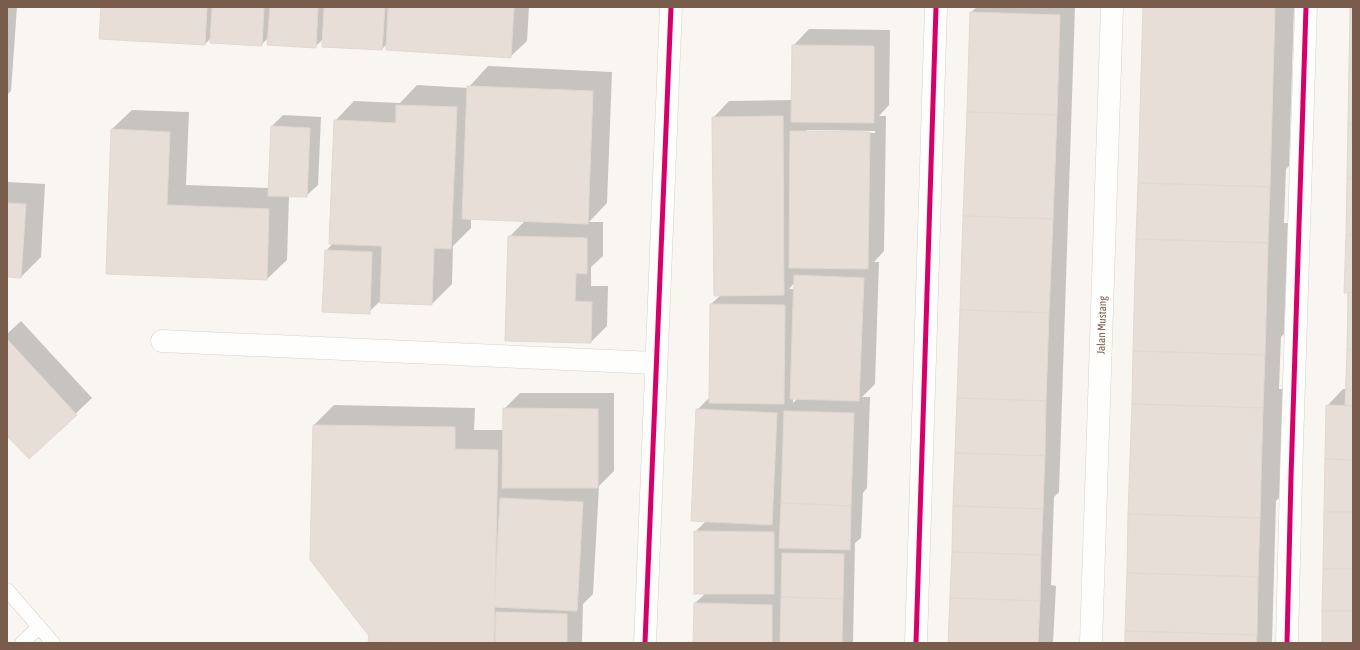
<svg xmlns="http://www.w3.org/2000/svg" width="1360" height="650" font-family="'Asap Condensed',sans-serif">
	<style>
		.shadow { fill: #0003; fill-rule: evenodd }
		.building { fill: #e6ded7; stroke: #e2d8d2 }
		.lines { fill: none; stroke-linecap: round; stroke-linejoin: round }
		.lane-casing { stroke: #d7d1cb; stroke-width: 15 }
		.street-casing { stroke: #d7d1cb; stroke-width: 23 }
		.secondary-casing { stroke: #d9d2cb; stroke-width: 23 }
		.lane { stroke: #fefefd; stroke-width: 14 }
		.street { stroke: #fefefd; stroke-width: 22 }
		.secondary { stroke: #fefefd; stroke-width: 22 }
		.cycleway-casing { stroke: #fffaf3; stroke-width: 8 }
		.cycleway { stroke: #d6006c; stroke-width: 5 }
		.labels { text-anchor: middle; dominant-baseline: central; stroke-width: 3; stroke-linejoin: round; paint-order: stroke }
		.street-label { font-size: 11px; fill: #7a5c4d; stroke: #fffaf3 }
	</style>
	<rect width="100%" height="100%" fill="#f9f5f0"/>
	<g class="shadow">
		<polygon points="7,7 17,7 11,91 7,95"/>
		<polygon points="102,7 529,7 527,41 510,57 387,44 382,49 323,39 315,47 268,38 261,45 211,38 205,44"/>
		<polygon points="977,7 1075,7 1059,492 1054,497 1051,585 1056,586 1053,643 949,643 971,12"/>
		<polygon points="1144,7 1294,7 1289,166 1286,169 1284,223 1288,223 1284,334 1281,337 1279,389 1283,389 1280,497 1276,501 1272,643 1126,643"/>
		<polygon points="1351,7 1353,7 1353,643 1323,643 1327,406 1343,389 1346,389 1349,292"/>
		<path d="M809,29L890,30L889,105L879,116H886L884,251L874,262H879L875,384L862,397H870L867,488L863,493L861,538L855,543L853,643H694L695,603L706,593L695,532L706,521L697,410L710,397L711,304L721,295L713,118L729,101L792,100L793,46ZM806,130L875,131V133L806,132ZM794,283V289H789ZM793,398H798L793,403Z"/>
		<polygon points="488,66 612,72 607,203 589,222 603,222 603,256 591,267 591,286 608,286 607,326 591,342 509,237 525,221 471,218 471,228 453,246 452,284 432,304 379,302 369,312 326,251 333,243 335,121 354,101 400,103 417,85 468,88"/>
		<polygon points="132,110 189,112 186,185 269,188 272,126 283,115 321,117 318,185 306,196 289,196 287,260 267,279 107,273 112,129"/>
		<polygon points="7,182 45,184 41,257 21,277 7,276"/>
		<polygon points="21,321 92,398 29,458 7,434 7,334"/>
		<polygon points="520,393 614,393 614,471 599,486 593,594 583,604 582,643 496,643 496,641 494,643 369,641 370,635 314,425 334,405 475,408 474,430 503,430 504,409"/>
	</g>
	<g class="building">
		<polygon points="101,7 207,7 205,45 99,39"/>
		<polygon points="212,7 264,7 262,46 210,43"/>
		<polygon points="270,7 318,7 316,48 267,45"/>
		<polygon points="324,7 385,7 382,50 322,47"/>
		<polygon points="388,7 514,7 511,58 386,50"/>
		<polygon points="1143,7 1275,7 1270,187 1138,183"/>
		<rect x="1350" y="7" width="3" height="6"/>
		<polygon points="970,12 1060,15 1057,115 967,112"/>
		<polygon points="1350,13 1353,13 1353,67 1349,67"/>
		<polygon points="792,45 874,46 874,123 791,122"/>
		<polygon points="1349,67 1353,67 1353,124 1348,124"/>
		<polygon points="467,86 593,91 588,224 462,219"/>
		<polygon points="396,105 457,107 451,249 434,248 432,305 380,303 382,246 329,244 334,120 396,123"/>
		<polygon points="967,112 1057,115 1053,219 963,216"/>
		<polygon points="783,116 784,295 714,296 712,117"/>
		<polygon points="1348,124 1353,124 1353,178 1347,178"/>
		<polygon points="271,126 310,128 307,197 268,196"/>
		<polygon points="111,129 170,132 167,205 269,209 267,280 106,274"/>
		<polygon points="790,131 870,132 868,269 789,268"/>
		<polygon points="1347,178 1353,178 1353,235 1346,235"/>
		<polygon points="1138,183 1270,187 1268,243 1136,239"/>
		<polygon points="7,203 26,204 21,278 7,277"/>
		<polygon points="963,216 1053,219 1049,313 960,310"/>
		<polygon points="1346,235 1353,235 1353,293 1344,293"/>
		<polygon points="508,236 587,238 587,274 576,273 575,301 592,302 591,343 505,341"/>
		<polygon points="1136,239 1268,243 1265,355 1133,351"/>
		<polygon points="325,250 372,252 370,314 322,312"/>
		<polygon points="794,275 864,278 859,401 790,399"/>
		<polygon points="1348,293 1353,293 1353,350 1347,350"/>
		<polygon points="710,304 785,305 784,404 709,403"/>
		<polygon points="960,310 1049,313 1046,401 957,398"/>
		<polygon points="7,339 77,415 29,459 7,436"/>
		<polygon points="1347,350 1353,350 1353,406 1345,405"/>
		<polygon points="1133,351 1265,355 1263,408 1132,404"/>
		<polygon points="957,398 1046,401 1045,456 955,453"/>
		<polygon points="1132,404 1263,408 1260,518 1128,514"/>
		<polygon points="1326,405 1353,406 1353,460 1325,459"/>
		<polygon points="503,408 598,409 598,488 502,488"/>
		<polygon points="696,409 777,413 772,525 691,521"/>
		<polygon points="784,411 854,413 851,506 781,503"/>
		<polygon points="313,425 455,427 455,449 498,450 494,643 368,642 369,636 310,560"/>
		<polygon points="955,453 1045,456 1043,509 953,506"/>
		<polygon points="1325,459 1353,460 1353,512 1324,512"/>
		<polygon points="500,498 583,502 577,611 494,607"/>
		<polygon points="781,503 851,506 850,550 779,548"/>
		<polygon points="953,506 1043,509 1041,555 952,552"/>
		<polygon points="1324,512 1353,512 1353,569 1323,569"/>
		<polygon points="1128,514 1260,518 1258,577 1127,573"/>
		<polygon points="694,531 774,532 774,594 694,594"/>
		<polygon points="952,552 1041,555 1040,601 950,598"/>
		<polygon points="782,553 844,554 843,599 781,597"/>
		<polygon points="1323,569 1353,569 1353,611 1322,611"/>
		<polygon points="1127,573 1258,577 1257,635 1125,631"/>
		<polygon points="781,597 843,599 842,643 780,643"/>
		<polygon points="950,598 1040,601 1038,643 948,643"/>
		<polygon points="694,603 772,605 772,643 693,643"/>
		<rect x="1322" y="611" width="31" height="32"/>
		<polygon points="496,612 567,614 567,643 495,643"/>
		<polygon points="1125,631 1257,635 1256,643 1125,643"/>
	</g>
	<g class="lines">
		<g class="lane-casing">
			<g id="lane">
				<polyline points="7,590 53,643"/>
				<polyline points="22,643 39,627"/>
			</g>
		</g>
		<g class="street-casing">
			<g id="street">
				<polyline points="162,341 656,363"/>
				<polyline points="645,643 671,7"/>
				<polyline points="916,643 936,7"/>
				<polyline points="1287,643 1291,477 1306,7"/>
			</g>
		</g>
		<g class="secondary-casing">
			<g id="secondary">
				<path id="s1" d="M1091,643L1112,7"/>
			</g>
		</g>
		<use href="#lane" class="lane"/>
		<use href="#street" class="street"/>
		<use href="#secondary" class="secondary"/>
		<g class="cycleway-casing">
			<g id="cycleway">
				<polyline points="645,643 671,7"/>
				<polyline points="916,643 936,7"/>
				<polyline points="1287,643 1291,477 1306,7"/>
			</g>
		</g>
		<use href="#cycleway" class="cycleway"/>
	</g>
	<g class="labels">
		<g class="street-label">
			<text stroke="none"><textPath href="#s1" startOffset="318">Jalan Mustang</textPath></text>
		</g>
	</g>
	<rect width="1360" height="650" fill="none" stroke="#7a5c4d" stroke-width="16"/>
</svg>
